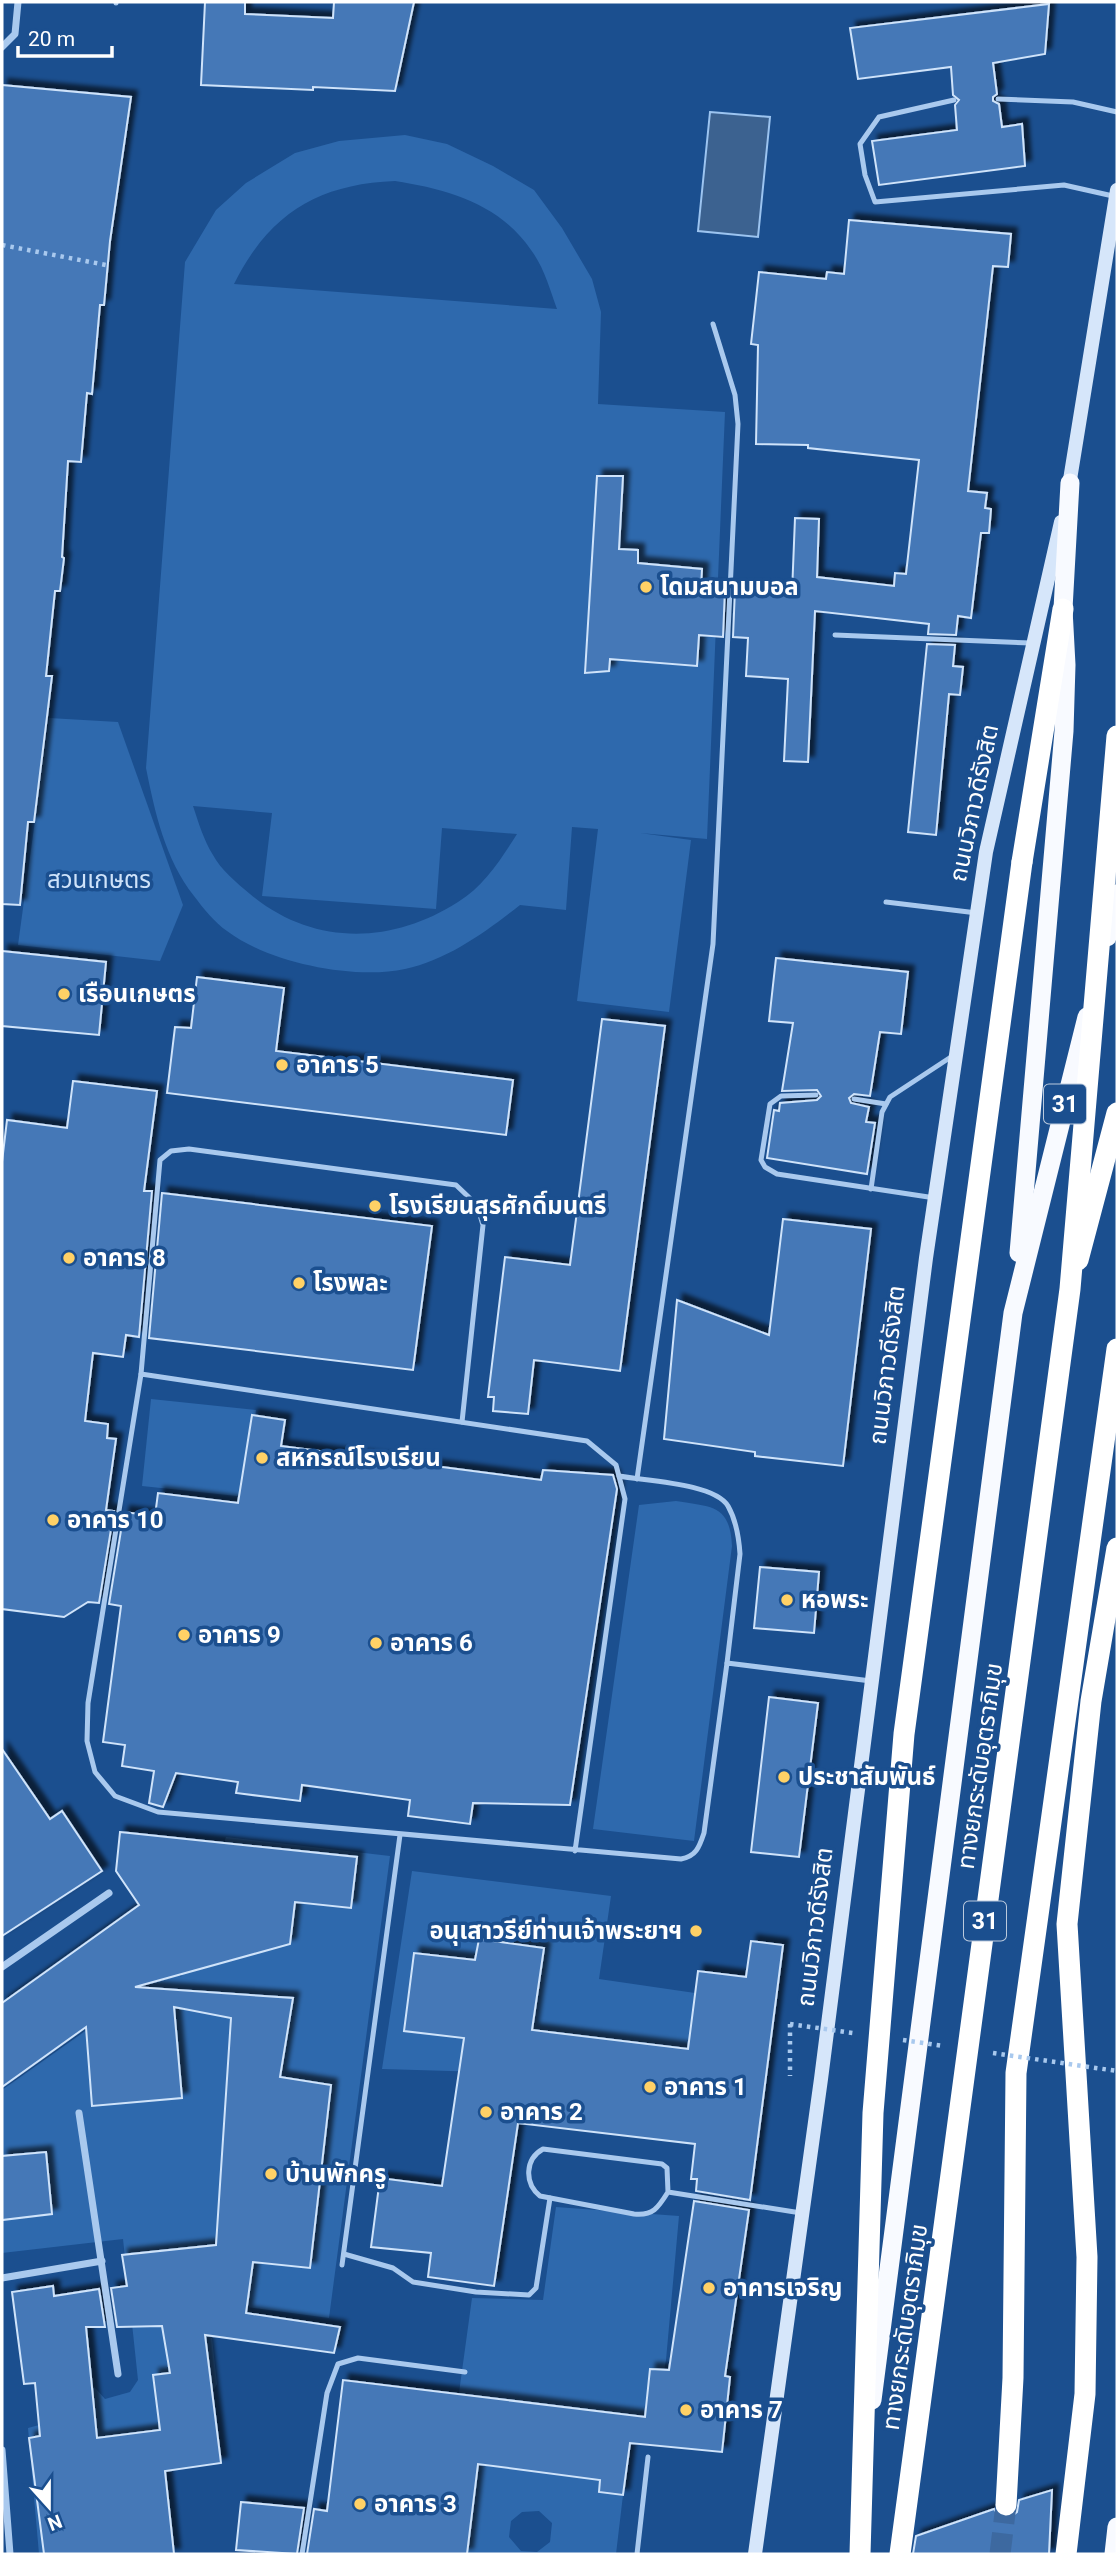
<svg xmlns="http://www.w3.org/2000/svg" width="1119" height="2556" font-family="Roboto,'Noto Sans Thai',sans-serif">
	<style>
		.green { fill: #2e69ad; fill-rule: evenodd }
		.water { fill: #3c6290; stroke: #9cc4f0; stroke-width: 2 }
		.building { fill: #4478b7; stroke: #cfe3fa; stroke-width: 2; filter: url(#shadow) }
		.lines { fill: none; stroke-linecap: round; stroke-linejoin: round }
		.motorway-tunnel { stroke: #3d69a0; stroke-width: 21; stroke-dasharray: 21 10; stroke-linecap: butt }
		.path { stroke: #a9c9ee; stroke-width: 4.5; stroke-dasharray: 3.5 5; stroke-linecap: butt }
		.service { stroke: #a9c9ee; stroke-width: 5 }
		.minor { stroke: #a9c9ee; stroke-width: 7 }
		.secondary { stroke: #d6e6fa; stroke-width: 14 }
		.trunk { stroke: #f8faff; stroke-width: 19 }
		.motorway { stroke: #fff; stroke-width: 21 }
		.path-bridge { stroke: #a9c9ee; stroke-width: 4.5; stroke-dasharray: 3.5 5; stroke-linecap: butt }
		.motorway-bridge { stroke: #fff; stroke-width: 21 }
		.poi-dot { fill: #ffd166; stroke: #1b4f8f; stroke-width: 2.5 }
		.labels { text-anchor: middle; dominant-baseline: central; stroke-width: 7; stroke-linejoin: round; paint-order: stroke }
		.shield { fill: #1b4f8f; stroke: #bbcadd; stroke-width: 2 }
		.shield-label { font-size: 23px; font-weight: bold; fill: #fff }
		.poi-label { font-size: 24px; font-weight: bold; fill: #fff; stroke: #1b4f8f; text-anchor: start }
		.street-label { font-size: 24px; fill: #fff; stroke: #1b4f8f }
		.park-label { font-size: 24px; fill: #cfe3fa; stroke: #1b4f8f }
	</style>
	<defs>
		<filter id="shadow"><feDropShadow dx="6" dy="-6" stdDeviation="2" flood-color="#0009"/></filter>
	</defs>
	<rect width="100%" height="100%" fill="#1b4f8f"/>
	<g class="green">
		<path d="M405,135L447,144L493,166L534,190L562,228L592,279L601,312L598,404L725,412L707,839L640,833L691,840L669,1012L577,1001L598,829L572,827L566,910L520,905C487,931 448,960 405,969C354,980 269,963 227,931C215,923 203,908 194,896C165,859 155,813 146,768L185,262L216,210L246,183L295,153L339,141ZM395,181C447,189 500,204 531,250C544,267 550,290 557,309L234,284C269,214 318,184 395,181ZM193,806L272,813L262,896L436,909L442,828L517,834C501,859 484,886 458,902C391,945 312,946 250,894C237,883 221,870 213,855C204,841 198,821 193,806Z"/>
		<polygon points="49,718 118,722 183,905 160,961 18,945"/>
		<polygon points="151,1399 256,1410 246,1497 142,1486"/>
		<path d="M676,1501C711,1507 730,1504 732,1546L694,1841L593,1829L639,1505Z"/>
		<polygon points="226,1837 390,1856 329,2318 208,2302 217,2384 161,2482 140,2554 39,2554 28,2428 76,2415 80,2371 105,2399 130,2392 138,2380 123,2239 2,2253 2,2090 174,1968 181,1977"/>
		<polygon points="412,1871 611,1896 599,1979 695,1993 691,2078 382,2069"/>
		<polygon points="556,2207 679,2216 666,2360 655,2424 458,2400 472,2298 543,2300"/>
		<path d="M478,2464L600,2480L599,2492L623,2495L616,2554H467ZM539,2511L552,2523L550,2542L537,2552L521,2551L509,2537L511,2521L522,2512Z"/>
	</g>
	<polygon class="water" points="710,112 770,117 758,237 698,231"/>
	<g class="building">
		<polygon points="205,2 245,2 245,14 333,18 334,2 414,2 395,91 313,87 313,90 201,85"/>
		<polygon points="1049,4 1045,54 993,63 997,94 993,97 993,101 999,104 1002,127 1022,124 1025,166 879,185 872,141 957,130 955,105 959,100 953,95 951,67 858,79 850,28"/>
		<polygon points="2,85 131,97 110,241 104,305 100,305 92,394 87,393 81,462 68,461 62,557 64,558 60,591 55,591 46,676 52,676 34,822 28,822 20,905 2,904"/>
		<polygon points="849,220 1011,234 1008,267 993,266 968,491 987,493 985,508 991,509 989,533 981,533 971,618 958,616 956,635 928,634 929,624 815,611 808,762 784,761 788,679 746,676 748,638 733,637 735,589 792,593 795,518 819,519 817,577 894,586 895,573 906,574 919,460 808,448 808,445 756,444 758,345 751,344 759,272 826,279 827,272 844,274"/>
		<polygon points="597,476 623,476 619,549 638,550 638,563 702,569 701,587 725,589 723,637 699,635 697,666 610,659 609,671 585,673"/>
		<polygon points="927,644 955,645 953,666 963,667 960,695 949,694 936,835 908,832"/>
		<polygon points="2,951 106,962 99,1035 2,1026"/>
		<polygon points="776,958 908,972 901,1034 880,1032 870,1096 854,1094 849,1098 851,1103 869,1107 866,1122 875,1123 867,1174 767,1158 774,1110 779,1111 780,1103 817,1100 821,1096 817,1090 782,1091 793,1023 769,1021"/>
		<polygon points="197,977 284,988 276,1051 513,1080 506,1135 167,1093 175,1027 191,1028"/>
		<polygon points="602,1019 665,1026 620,1371 534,1360 528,1414 493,1411 494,1397 488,1397 505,1257 570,1265"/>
		<polygon points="73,1081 157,1091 144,1191 152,1191 139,1337 126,1335 123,1357 93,1353 85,1421 108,1424 107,1438 116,1439 106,1510 114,1511 99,1603 88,1602 64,1617 2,1609 2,1162 7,1120 67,1128"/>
		<polygon points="162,1193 432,1226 413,1370 149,1338"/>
		<polygon points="783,1219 871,1229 843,1466 755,1456 755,1452 664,1439 677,1300 769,1335"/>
		<polygon points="252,1415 285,1420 281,1446 541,1480 543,1470 613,1475 617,1489 570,1805 473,1803 470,1824 408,1816 410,1800 302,1785 300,1801 236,1793 238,1782 176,1773 163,1807 149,1803 154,1771 122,1766 125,1745 103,1742 121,1606 109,1604 124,1512 155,1516 158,1493 238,1503"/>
		<polygon points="760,1567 819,1572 814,1633 754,1628"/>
		<polygon points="769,1697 818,1703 799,1857 751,1852"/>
		<polygon points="2,1749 50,1819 62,1811 102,1871 2,1936"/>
		<polygon points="120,1832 357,1857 351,1908 295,1902 290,1944 135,1987 293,1998 280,2077 331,2085 310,2268 253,2262 246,2313 340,2327 334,2353 205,2335 221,2463 165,2471 174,2554 44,2554 29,2438 40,2436 35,2383 24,2384 12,2292 53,2286 54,2296 99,2289 105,2327 86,2327 97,2438 160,2430 153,2375 170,2373 162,2326 117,2327 111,2288 127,2286 122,2255 216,2245 231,2018 174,2007 182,2098 92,2106 86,2027 2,2087 2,2003 139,1905 116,1871"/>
		<polygon points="479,1939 544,1948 532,2030 688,2049 698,1971 746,1977 751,1941 783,1945 750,2200 696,2191 697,2179 691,2179 695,2144 518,2123 494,2286 428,2277 431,2253 371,2247 380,2178 442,2186 464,2038 404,2031 414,1953 475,1960"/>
		<polygon points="46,2152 52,2214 2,2220 2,2156"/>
		<polygon points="694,2201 749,2210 725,2376 730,2377 722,2452 630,2443 623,2495 599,2492 600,2480 478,2464 467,2554 307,2554 314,2509 327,2511 343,2380 645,2417 650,2369 669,2370"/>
		<polygon points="1052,2490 1049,2554 913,2554 916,2536 994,2509 999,2516 1011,2517 1017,2512 1019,2500"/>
		<polygon points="241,2502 304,2508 297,2554 236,2550"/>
	</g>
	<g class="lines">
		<polyline class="motorway-tunnel" points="1000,2554 1006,2505"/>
		<g class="path">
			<polyline points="2,245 106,265"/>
			<polyline points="790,2024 790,2076"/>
		</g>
		<g class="service">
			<polyline points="116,3 116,2"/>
			<polyline points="998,99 1073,102 1117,112"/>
			<polyline points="954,100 879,117 860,144 865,175 875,202 1064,185 1113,196"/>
			<polyline points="835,635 1031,643"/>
			<polyline points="886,902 977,913"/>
			<polyline points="816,1095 781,1096 770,1104 761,1160 765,1167 777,1174 935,1198"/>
			<polyline points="854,1099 886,1104"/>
			<polyline points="871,1189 882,1112 890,1097 954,1055"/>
			<polyline points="141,1374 160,1160 171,1151 189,1149 456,1185 477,1205 483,1225 462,1422"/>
			<path d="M619,1476C645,1481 714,1483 728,1506C736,1520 739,1539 740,1554L727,1663"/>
			<polyline points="637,1479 713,944 738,424 735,395 713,324"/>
			<path d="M575,1851L625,1499L616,1465L587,1441L141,1374L88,1703L87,1741L95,1772L115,1796L158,1812L681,1859C696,1856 699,1848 704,1833L727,1663L871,1681"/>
			<path d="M668,2192C658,2208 653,2216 634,2214L540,2196C524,2183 525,2159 543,2149L662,2164L667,2168L668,2192L801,2213"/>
			<polyline points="344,2254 393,2268 413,2282 476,2292 529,2295 536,2288 550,2198"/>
			<polyline points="342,2265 400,1835"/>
			<polyline points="302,2554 327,2393 338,2364 358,2358 465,2372"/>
			<polyline points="637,2554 648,2457"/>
		</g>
		<g class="minor">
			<polyline points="2,47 15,34 18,2"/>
			<polyline points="2,1967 109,1893"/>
			<polyline points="79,2113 118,2374"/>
			<polyline points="2,2278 102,2261"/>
			<polyline points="2,2450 10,2554"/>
		</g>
		<g class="secondary">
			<polyline points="1068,492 1117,190"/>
			<polyline points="755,2554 821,2079 926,1258 986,852 1061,522"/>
		</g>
		<g class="trunk">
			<polyline points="1107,937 1117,894"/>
			<polyline points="1019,1253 1064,731 1066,665 1063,609 1070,483"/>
			<polyline points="872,2400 1013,1313 1087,1017"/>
			<polyline points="1114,2554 1117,2527"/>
		</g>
		<g class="motorway">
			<polyline points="1022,862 1063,609"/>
			<polyline points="1078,1260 1117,1113"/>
			<polyline points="1006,2505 1013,2378 1016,2073 1117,1349"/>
			<polyline points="1066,2554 1085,2394 1087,2257 1067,1924 1091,1701 1117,1548"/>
		</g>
		<g class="path-bridge">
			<polyline points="790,2024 853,2033"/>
			<polyline points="903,2040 943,2046"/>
			<polyline points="993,2053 1117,2071"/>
		</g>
		<g class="motorway-bridge">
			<polyline points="860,2554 873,2113 904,1734 1022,862"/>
			<polyline points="900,2554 1070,1289 1117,736"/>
		</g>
	</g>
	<g class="poi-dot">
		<circle cx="646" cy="587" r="7"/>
		<circle cx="64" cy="994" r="7"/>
		<circle cx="282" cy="1065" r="7"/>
		<circle cx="375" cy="1206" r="7"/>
		<circle cx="69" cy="1258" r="7"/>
		<circle cx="299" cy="1283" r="7"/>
		<circle cx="262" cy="1458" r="7"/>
		<circle cx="53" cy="1520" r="7"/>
		<circle cx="787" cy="1600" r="7"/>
		<circle cx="184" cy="1635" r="7"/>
		<circle cx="376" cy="1643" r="7"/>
		<circle cx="784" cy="1777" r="7"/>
		<circle cx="696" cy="1931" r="7"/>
		<circle cx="650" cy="2087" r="7"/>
		<circle cx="486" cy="2112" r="7"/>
		<circle cx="271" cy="2174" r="7"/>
		<circle cx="709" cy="2288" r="7"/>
		<circle cx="686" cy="2410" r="7"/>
		<circle cx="360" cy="2504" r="7"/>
	</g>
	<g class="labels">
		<g class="shield">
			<rect x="1044" y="1084.5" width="42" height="39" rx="5"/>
			<rect x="964" y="1901.5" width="42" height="39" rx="5"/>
		</g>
		<g class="shield-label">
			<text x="1065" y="1104">31</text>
			<text x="985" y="1921">31</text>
		</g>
		<g class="poi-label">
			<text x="660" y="587">โดมสนามบอล</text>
			<text x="78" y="994">เรือนเกษตร</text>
			<text x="296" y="1065">อาคาร 5</text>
			<text x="389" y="1206">โรงเรียนสุรศักดิ์มนตรี</text>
			<text x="83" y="1258">อาคาร 8</text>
			<text x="313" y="1283">โรงพละ</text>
			<text x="276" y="1458">สหกรณ์โรงเรียน</text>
			<text x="67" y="1520">อาคาร 10</text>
			<text x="801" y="1600">หอพระ</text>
			<text x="198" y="1635">อาคาร 9</text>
			<text x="390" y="1643">อาคาร 6</text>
			<text x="798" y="1777">ประชาสัมพันธ์</text>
			<text x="682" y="1931" text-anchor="end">อนุเสาวรีย์ท่านเจ้าพระยาฯ</text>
			<text x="664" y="2087">อาคาร 1</text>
			<text x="500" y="2112">อาคาร 2</text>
			<text x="285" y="2174">บ้านพักครู</text>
			<text x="723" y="2288">อาคารเจริญ</text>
			<text x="700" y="2410">อาคาร 7</text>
			<text x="374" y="2504">อาคาร 3</text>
		</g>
		<g class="street-label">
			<text transform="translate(974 803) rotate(-78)">ถนนวิภาวดีรังสิต</text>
			<text transform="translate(887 1365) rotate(-83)">ถนนวิภาวดีรังสิต</text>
			<text transform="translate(980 1766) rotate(-82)">ทางยกระดับอุตราภิมุข</text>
			<text transform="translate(815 1927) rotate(-83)">ถนนวิภาวดีรังสิต</text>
			<text transform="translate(905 2327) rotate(-82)">ทางยกระดับอุตราภิมุข</text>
		</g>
		<g class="park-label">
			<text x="99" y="880">สวนเกษตร</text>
		</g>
	</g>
	<rect width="1119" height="2556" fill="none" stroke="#ffffff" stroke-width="7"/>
	<g transform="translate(49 2507) rotate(159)" stroke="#1b4f8f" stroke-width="5" paint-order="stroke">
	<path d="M0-5L12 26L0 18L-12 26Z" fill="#ffffff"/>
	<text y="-10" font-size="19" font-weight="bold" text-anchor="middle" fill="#ffffff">N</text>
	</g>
	<path d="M18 46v10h94v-10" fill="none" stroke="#ffffff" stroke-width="3.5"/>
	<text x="28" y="46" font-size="21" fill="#ffffff" stroke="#1b4f8f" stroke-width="5" paint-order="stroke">20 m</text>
</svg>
